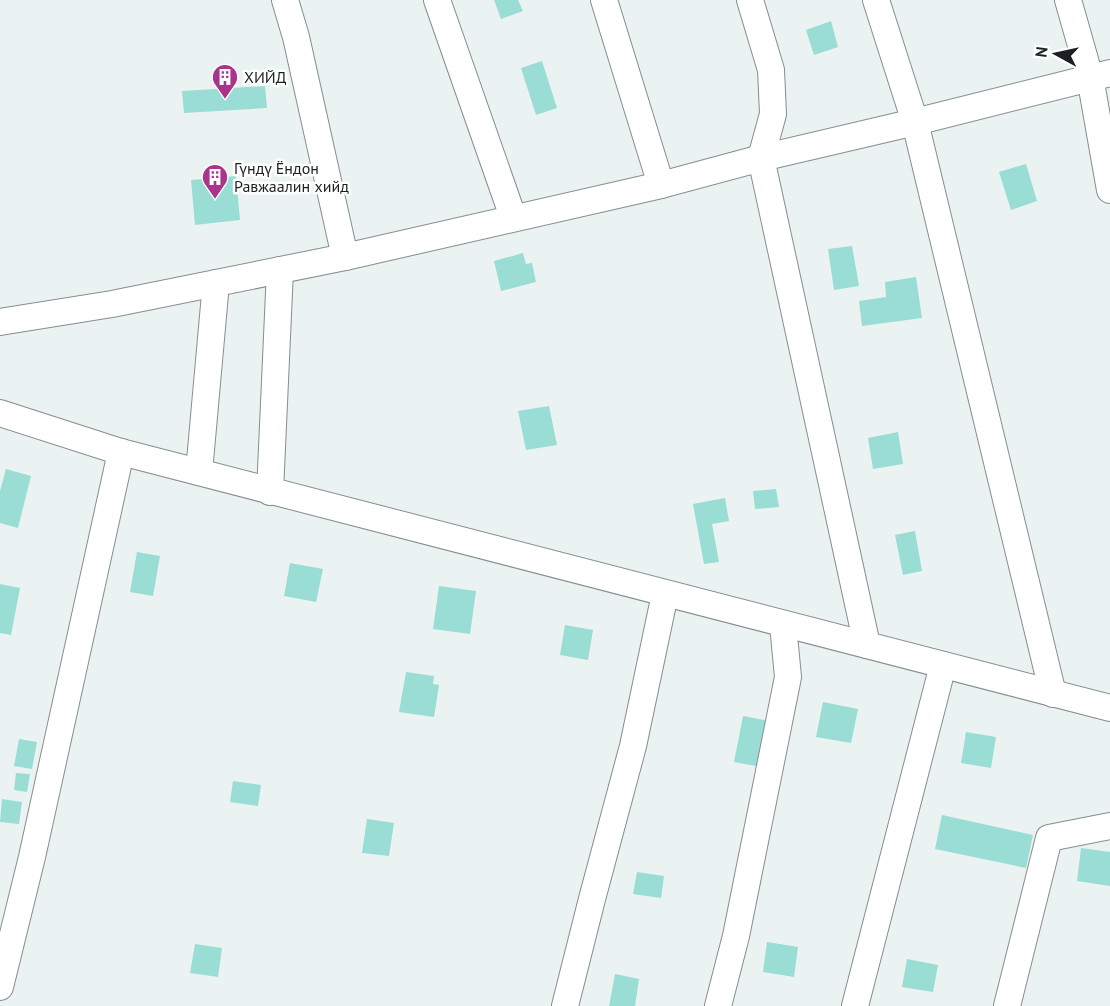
<svg xmlns="http://www.w3.org/2000/svg" width="1110" height="1006" font-family="'PT Sans',sans-serif">
	<style>
		.building { fill: #99ddd5 }
		.lines { fill: none; stroke-linecap: round; stroke-linejoin: round }
		.minor-casing { stroke: #868e8d; stroke-width: 28 }
		.minor { stroke: #fff; stroke-width: 26 }
		.labels { text-anchor: middle; dominant-baseline: central; stroke-width: 5; stroke-linejoin: round; paint-order: stroke }
		.poi-label { font-size: 16px; fill: #1d2020; stroke: #fdfffe; text-anchor: start }
	</style>
	<rect width="100%" height="100%" fill="#eaf3f2"/>
	<g class="building">
		<polygon points="494,0 518,0 523,11 501,19"/>
		<polygon points="831,21 838,47 814,55 806,30"/>
		<polygon points="542,61 557,108 536,115 521,68"/>
		<polygon points="265,86 267,108 184,113 182,91"/>
		<polygon points="1026,164 1037,201 1011,210 999,172"/>
		<polygon points="236,176 240,220 195,225 191,180"/>
		<polygon points="852,246 859,286 834,290 828,249"/>
		<polygon points="523,253 526,264 532,263 536,282 501,291 494,261"/>
		<polygon points="916,277 922,318 862,326 859,301 886,297 885,282"/>
		<polygon points="549,406 557,445 526,450 518,411"/>
		<polygon points="898,432 903,464 873,469 868,438"/>
		<polygon points="6,469 31,476 18,528 0,523 0,491"/>
		<polygon points="776,489 779,507 755,509 753,491"/>
		<polygon points="725,498 729,521 712,524 719,562 704,564 693,504"/>
		<polygon points="915,531 922,571 903,575 895,535"/>
		<polygon points="137,552 160,556 153,596 130,592"/>
		<polygon points="290,563 323,569 316,602 284,596"/>
		<polygon points="0,584 20,588 11,635 0,633"/>
		<polygon points="439,586 476,591 470,634 433,629"/>
		<polygon points="565,625 593,630 588,660 560,655"/>
		<polygon points="406,672 434,676 433,684 439,685 434,717 399,712"/>
		<polygon points="823,702 858,709 851,743 816,737"/>
		<polygon points="743,716 769,721 761,767 734,762"/>
		<polygon points="966,732 996,737 991,768 961,763"/>
		<polygon points="19,739 37,742 32,769 14,766"/>
		<polygon points="16,773 30,774 27,792 14,790"/>
		<polygon points="233,781 261,785 258,806 230,802"/>
		<polygon points="2,799 22,802 19,824 0,822"/>
		<polygon points="942,815 1033,835 1026,868 935,849"/>
		<polygon points="367,819 394,823 389,856 362,853"/>
		<polygon points="1081,848 1110,852 1110,886 1077,881"/>
		<polygon points="637,872 664,876 661,898 633,894"/>
		<polygon points="767,942 798,947 794,977 763,972"/>
		<polygon points="195,944 222,948 218,977 190,973"/>
		<polygon points="907,959 938,965 933,992 902,987"/>
		<polygon points="615,974 639,979 635,1006 609,1006"/>
	</g>
	<g class="lines">
		<g class="minor-casing">
			<g id="minor">
				<polyline points="285,0 296,37 345,257"/>
				<polyline points="437,0 513,217"/>
				<polyline points="604,0 661,185"/>
				<polyline points="750,0 771,70 773,114 761,158 867,645"/>
				<polyline points="876,0 915,122 1053,694"/>
				<polyline points="1068,0 1090,77 1110,190"/>
				<polyline points="0,322 112,304 345,257 661,185 761,158 915,122 1110,73"/>
				<polyline points="0,413 121,452 1110,708"/>
				<polyline points="199,472 216,283"/>
				<polyline points="270,492 280,270"/>
				<polyline points="0,987 32,857 121,452"/>
				<polyline points="565,1006 592,899 633,746 665,594"/>
				<polyline points="718,1006 736,936 788,677 783,625"/>
				<polyline points="855,1006 943,665"/>
				<polyline points="1007,1006 1049,838 1110,826"/>
			</g>
		</g>
		<use href="#minor" class="minor"/>
	</g>
	<defs>
		<g id="building-pin" transform="scale(1.35)"><path d="M0 17L-7.5 6A9.5 9.5 0 1 1 7.5 6Z" fill="#a9348c" stroke="#fdfffe"/><path d="M-4-6H4V6H1V3H-1V6H-4ZM-2.5-4.3h1.7v1.8h-1.7ZM.8-4.3h1.7v1.8H.8ZM-2.5-1h1.7V.8h-1.7ZM.8-1h1.7V.8H.8Z" fill="#fff"/></g>
	</defs>
	<g fill-rule="evenodd">
		<use href="#building-pin" x="225" y="77"/>
		<use href="#building-pin" x="215" y="177"/>
	</g>
	<g class="labels">
		<g class="poi-label">
			<text x="244" y="77">ХИЙД</text>
			<text x="234" y="168">Гүндү Ёндон<tspan x="234" dy="18">Равжаалин хийд</tspan></text>
		</g>
	</g>
	<g transform="translate(1056 54) rotate(278)" stroke="#fdfffe" stroke-width="4.5" paint-order="stroke">
	<path d="M0-4.5L10 22L0 15L-10 22Z" fill="#1d2020"/>
	<text y="-9" font-size="16" font-weight="bold" text-anchor="middle" fill="#1d2020">N</text>
	</g>
</svg>
